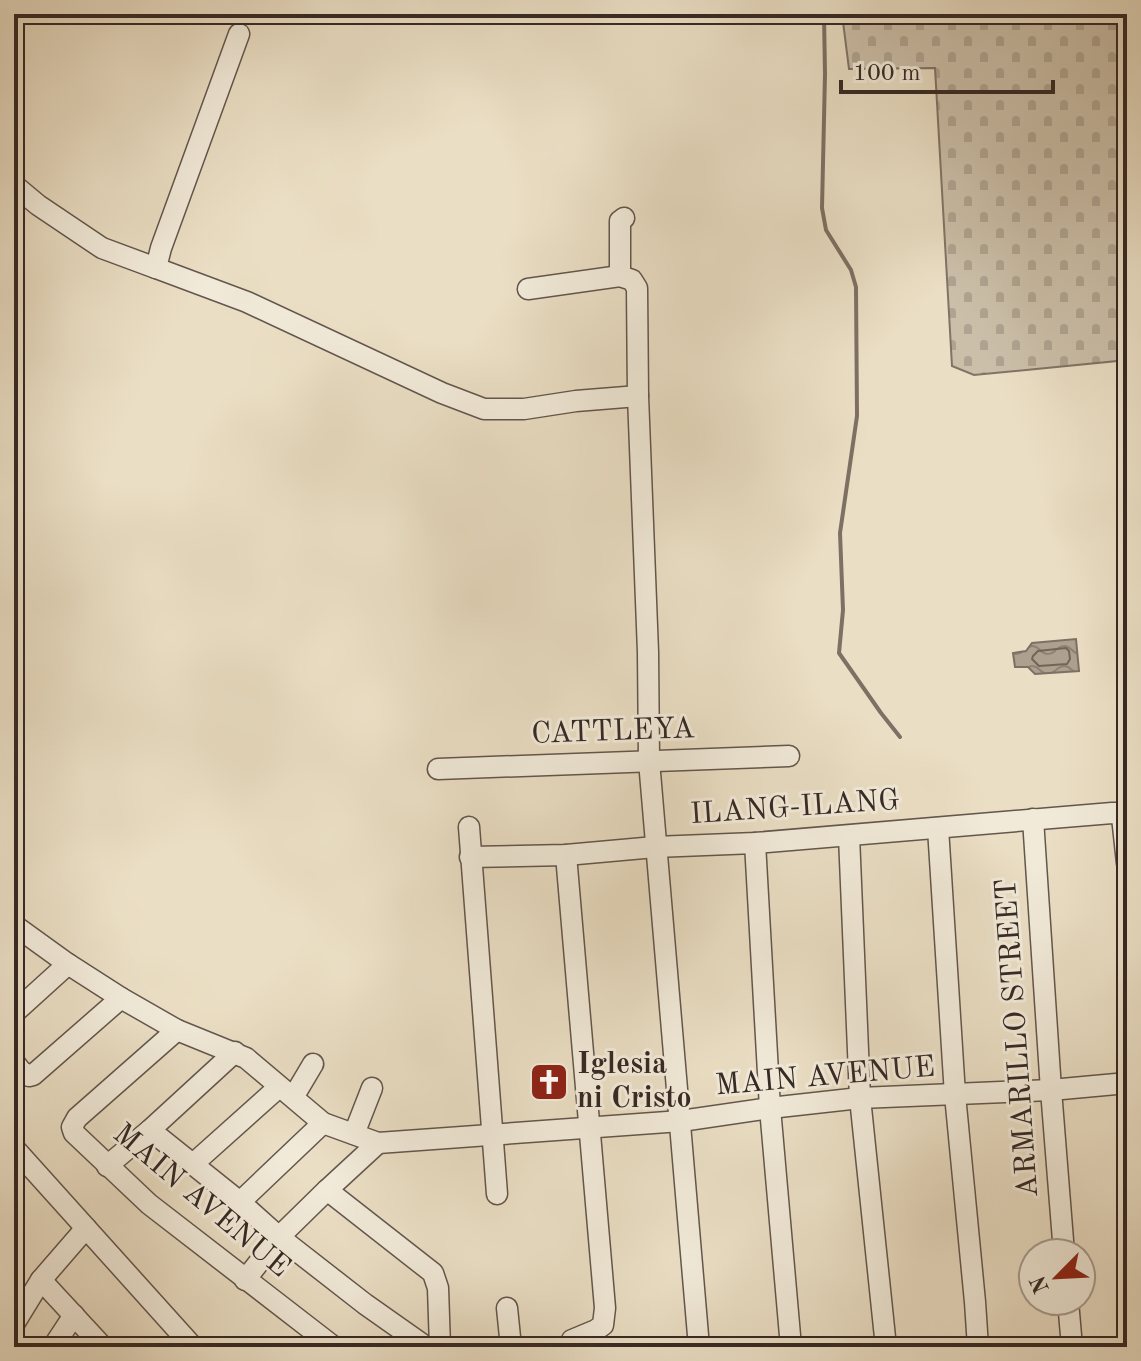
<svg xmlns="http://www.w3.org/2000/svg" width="1141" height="1361" font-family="'Old Standard TT',serif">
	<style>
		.cemetery { fill: url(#cemetery-stones); stroke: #807467; stroke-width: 2 }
		.water { fill: url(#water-waves); stroke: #7d7064; stroke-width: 2 }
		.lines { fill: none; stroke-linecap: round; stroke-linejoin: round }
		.shore { stroke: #72645a; stroke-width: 2 }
		.stream { stroke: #7d7064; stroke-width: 4 }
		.minor-casing { stroke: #63564d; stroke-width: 23 }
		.minor { stroke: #f1ead9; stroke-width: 20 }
		.labels { text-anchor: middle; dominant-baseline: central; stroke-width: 6; stroke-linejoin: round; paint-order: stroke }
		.street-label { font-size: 30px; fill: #362925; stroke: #f1ead9 }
		.poi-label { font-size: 30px; font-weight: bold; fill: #362925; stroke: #f1ead9; text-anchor: start }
	</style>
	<defs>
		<pattern id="cemetery-stones" width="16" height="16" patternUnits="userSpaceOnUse" patternTransform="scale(2)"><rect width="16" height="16" fill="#cbbfa9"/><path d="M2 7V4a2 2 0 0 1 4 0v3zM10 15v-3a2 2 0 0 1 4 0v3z" fill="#afa491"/></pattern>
		<pattern id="water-waves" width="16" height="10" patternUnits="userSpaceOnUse" patternTransform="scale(2)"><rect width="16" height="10" fill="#ada08e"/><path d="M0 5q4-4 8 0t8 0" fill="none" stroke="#8e8274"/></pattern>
	</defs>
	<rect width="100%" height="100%" fill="#eadec4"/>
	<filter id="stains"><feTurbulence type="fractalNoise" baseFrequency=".0025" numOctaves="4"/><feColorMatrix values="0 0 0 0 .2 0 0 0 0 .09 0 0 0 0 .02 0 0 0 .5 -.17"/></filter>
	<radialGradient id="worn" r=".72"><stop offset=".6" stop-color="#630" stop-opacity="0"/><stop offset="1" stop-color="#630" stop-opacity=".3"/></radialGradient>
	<polygon class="cemetery" points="842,14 1127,14 1127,360 974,375 952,366 935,68 849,69"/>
	<polygon class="water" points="1076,639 1079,671 1035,674 1028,667 1015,667 1013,653 1026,651 1032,643"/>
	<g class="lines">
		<polygon class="shore" points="1066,648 1069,651 1070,659 1067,664 1039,666 1032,659 1033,656 1038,651"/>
		<polyline class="stream" points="824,14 825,74 822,208 826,230 851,270 856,287 857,416 840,533 843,610 839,653 881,713 900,737"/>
		<g class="minor-casing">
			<g id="minor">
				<polyline points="239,34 161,248 156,268 247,302 442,393 484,409 524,409 576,401 638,396"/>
				<polyline points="14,185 38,205 102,248 156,268"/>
				<polyline points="620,276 620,221 624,218"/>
				<polyline points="528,289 620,276 632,280 637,288 638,396 648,652 649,761 699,1347"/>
				<polyline points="438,769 789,756"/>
				<polyline points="1033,819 1051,1090 1064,1253"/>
				<polyline points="469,827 497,1194"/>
				<polyline points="938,828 955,1095 975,1302 978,1347"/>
				<polyline points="849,836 860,1098 886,1347"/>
				<polyline points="755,843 770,1108 791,1347"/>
				<polyline points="566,855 605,1308 603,1325 596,1330 572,1340 570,1347"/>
				<polyline points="470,857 566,855 655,847 755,843 1112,813 1119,813 1122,817 1127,863"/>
				<polyline points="14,925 68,964 121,998 33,1075 29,1076 21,1071 14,1062"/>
				<polyline points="121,998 177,1030 246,1058 323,1123 378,1143 681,1121 770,1108 860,1098 1051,1090 1127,1083"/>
				<polyline points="14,1013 68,964"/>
				<polyline points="177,1030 77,1118 72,1127 74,1133 149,1204 334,1347"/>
				<polyline points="294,1096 313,1064"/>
				<polyline points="150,1130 235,1052"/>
				<polyline points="354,1134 372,1088"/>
				<polyline points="14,1148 193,1347"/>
				<polyline points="193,1164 279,1087"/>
				<polyline points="107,1166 150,1130 240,1202 279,1237 365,1304 426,1347"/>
				<polyline points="327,1190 433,1273 438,1288 440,1347"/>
				<polyline points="240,1202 323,1123"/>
				<polyline points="41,1280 103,1347"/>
				<polyline points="245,1280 279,1237 327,1190 378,1143"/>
				<polyline points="1068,1301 1072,1347"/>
				<polyline points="507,1308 511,1347"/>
				<polyline points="14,1324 41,1280 86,1228"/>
				<polyline points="53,1347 74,1315"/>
			</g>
		</g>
		<use href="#minor" class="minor"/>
	</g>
	<defs>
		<g id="church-square" transform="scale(2)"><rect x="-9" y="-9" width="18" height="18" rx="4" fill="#8f2418" stroke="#f1ead9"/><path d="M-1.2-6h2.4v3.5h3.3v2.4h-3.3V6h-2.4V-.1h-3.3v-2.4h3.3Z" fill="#fff"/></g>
	</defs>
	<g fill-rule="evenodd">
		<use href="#church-square" x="549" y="1082"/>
	</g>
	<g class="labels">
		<g class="street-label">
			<text transform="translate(613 732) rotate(-2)">CATTLEYA</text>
			<text transform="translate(795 808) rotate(-4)">ILANG-ILANG</text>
			<text transform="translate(1018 1038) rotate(-94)">ARMARILLO STREET</text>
			<text transform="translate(825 1077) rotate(-5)">MAIN AVENUE</text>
			<text transform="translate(201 1201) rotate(40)">MAIN AVENUE</text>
		</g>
		<g class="poi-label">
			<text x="577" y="1065">Iglesia<tspan x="577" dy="34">ni Cristo</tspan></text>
		</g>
	</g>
	<rect width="1141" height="1361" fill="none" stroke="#eadec4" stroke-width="48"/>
	<rect x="16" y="16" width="1109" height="1329" fill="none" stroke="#362925" stroke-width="4"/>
	<rect x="24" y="24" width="1093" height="1313" fill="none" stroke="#362925" stroke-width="2"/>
	<g transform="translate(1057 1277) rotate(246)"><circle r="38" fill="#f1ead9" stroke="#a69d91" stroke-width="2"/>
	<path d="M0-6L14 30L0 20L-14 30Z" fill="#8f2418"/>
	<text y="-12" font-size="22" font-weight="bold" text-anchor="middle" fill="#362925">N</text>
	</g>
	<path d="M841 80v12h212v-12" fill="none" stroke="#362925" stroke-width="4"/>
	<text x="853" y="80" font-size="24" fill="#362925" stroke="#f1ead9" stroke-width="6" paint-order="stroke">100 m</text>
	<rect width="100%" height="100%" filter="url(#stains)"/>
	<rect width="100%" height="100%" fill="url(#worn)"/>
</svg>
